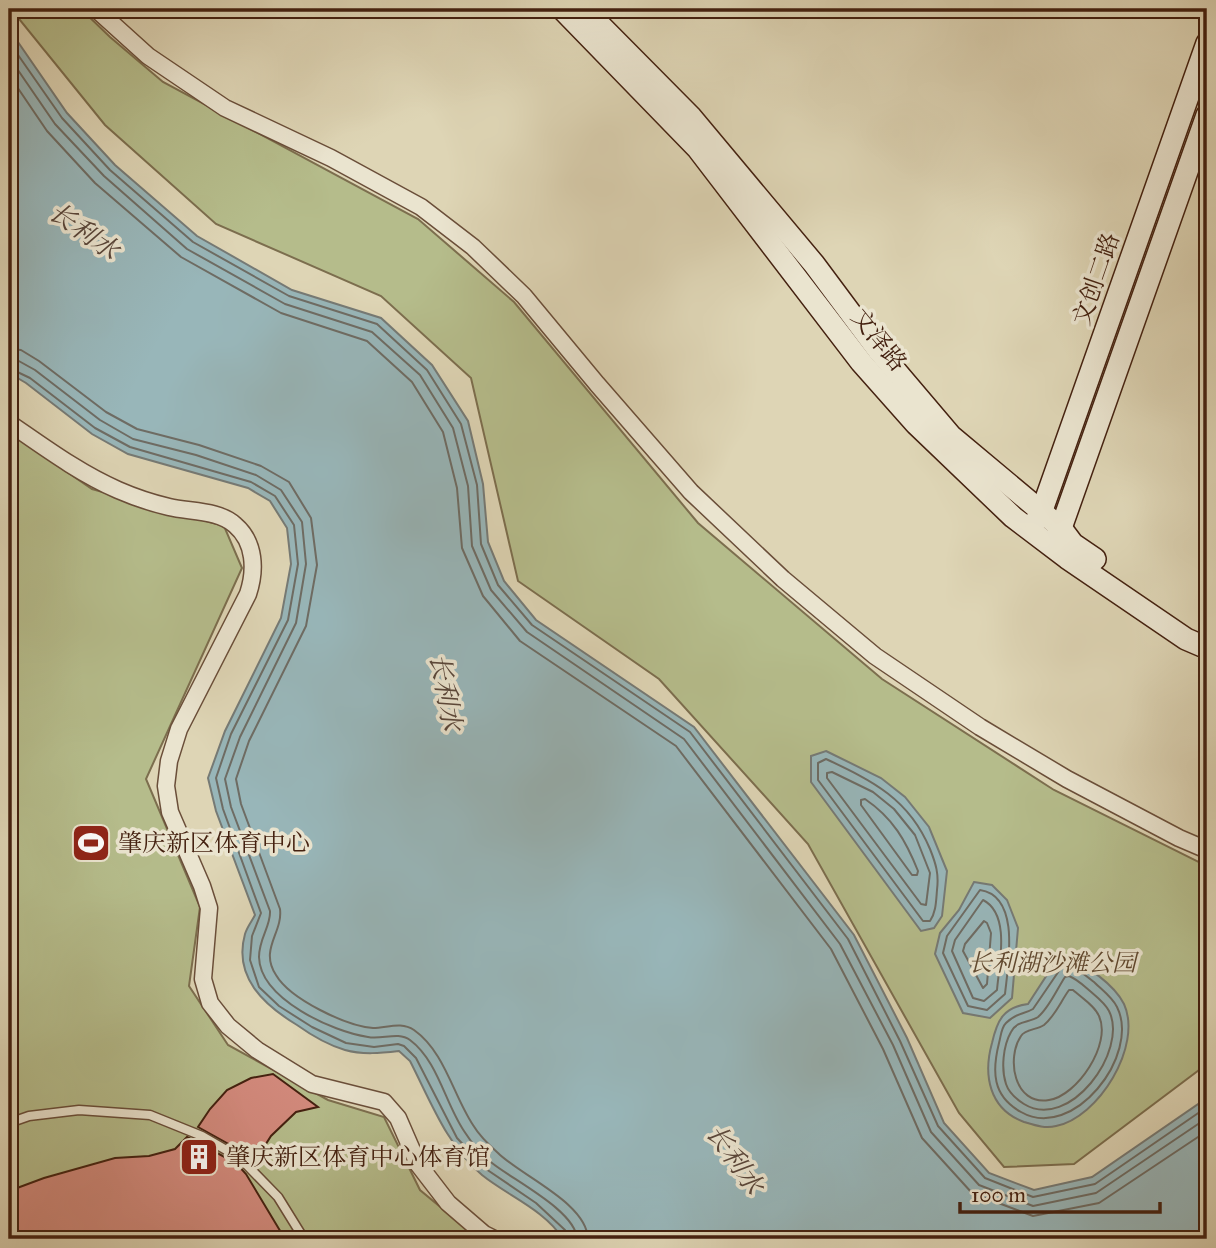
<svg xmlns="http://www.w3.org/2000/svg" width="1216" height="1248" font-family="'IM FELL Great Primer','Noto Serif SC',serif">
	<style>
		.green { fill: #b5bc8b; stroke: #7c6e4e; stroke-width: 2 }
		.water { fill: #98b6b9; stroke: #767a75; stroke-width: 2 }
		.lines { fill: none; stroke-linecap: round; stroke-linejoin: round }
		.shore { stroke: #6e6c64; stroke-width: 2 }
		.building { fill: #d38a7d; stroke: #442110; stroke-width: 2 }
		.lane-casing { stroke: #6a4e39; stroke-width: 11 }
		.street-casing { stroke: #6a4e39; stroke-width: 19 }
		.secondary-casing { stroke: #442110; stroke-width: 24 }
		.lane { stroke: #eae4cf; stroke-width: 8 }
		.street { stroke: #eae4cf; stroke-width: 16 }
		.secondary { stroke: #eae4cf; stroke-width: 21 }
		.labels { text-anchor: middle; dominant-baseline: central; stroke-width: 7; stroke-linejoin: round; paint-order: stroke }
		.street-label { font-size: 24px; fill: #442110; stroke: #eae4cf }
		.poi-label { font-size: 24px; fill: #442110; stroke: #eae4cf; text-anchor: start }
		.park-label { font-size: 24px; font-style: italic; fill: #60482f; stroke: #eae4cf }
		.water-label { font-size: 26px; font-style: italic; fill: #59463a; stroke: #eae4cf }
	</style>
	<rect width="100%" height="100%" fill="#ded5b5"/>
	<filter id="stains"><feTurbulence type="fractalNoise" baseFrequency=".00286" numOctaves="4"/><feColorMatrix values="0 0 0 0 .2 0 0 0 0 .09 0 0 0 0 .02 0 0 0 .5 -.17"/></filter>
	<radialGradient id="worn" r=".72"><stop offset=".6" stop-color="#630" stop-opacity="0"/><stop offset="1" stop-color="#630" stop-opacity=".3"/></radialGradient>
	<g class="green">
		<polygon points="11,9 81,9 110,37 163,82 418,219 514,302 698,523 882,679 1054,790 1207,866 1207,1064 1074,1164 1004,1167 959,1113 808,844 659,679 518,581 471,378 381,296 216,224 105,125"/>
		<polygon points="9,432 92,489 224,526 242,568 146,779 200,907 189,986 228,1045 328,1100 384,1117 420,1190 479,1239 9,1239"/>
	</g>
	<g class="water">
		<path d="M9,29L67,113L115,165L197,236L292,290L381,318L432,365L468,421L483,484L488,542L504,581L536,620L694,727L854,935L907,1038L944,1123L989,1173L1034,1190L1092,1177L1207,1098V1239H563C545,1210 508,1196 482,1175C447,1146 430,1100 410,1061L399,1051C381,1053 363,1055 345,1050C328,1045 311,1035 297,1025C264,1005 233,977 245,934C247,927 252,921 255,915L216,811L208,778L225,731L281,618L291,564L287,528L270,501L248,488L128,454L92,434L26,383L9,373Z"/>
		<polygon points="826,751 881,778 905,797 929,827 947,871 942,916 934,928 921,931 811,782 811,756"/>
		<polygon points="974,882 992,885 1007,900 1018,928 1012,998 990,1018 963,1013 935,954 940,933 959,910"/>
		<path d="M1067,957C1087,966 1114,984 1124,1004C1143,1046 1098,1118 1056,1126C1045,1129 1034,1125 1024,1122C989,1109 983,1075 992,1043C997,1021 1003,1007 1028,1004L1058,958Z"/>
	</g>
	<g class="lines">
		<g class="shore">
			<polyline points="9,42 62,118 110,170 193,242 289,296 377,324 427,370 461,424 477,485 481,544 498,585 532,625 690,732 848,939 900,1041 938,1126 985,1178 1033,1197 1095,1184 1207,1107"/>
			<polyline points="9,57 55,124 104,176 187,249 285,304 372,332 420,375 453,428 468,486 472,546 491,590 527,632 684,739 840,944 893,1045 931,1132 979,1185 1033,1206 1096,1193 1207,1118"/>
			<polyline points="9,75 47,131 95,183 181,257 281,313 367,341 412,382 443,432 457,488 462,548 483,596 520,641 676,746 831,949 883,1049 922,1138 972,1193 1033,1216 1099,1203 1207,1131"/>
			<path d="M9,349L21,350L39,361L106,412L137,429L199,445L261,466L289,482L311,518L317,565L306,626L249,741L236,779L241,804L280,909C283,933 259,949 276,975C290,999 346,1026 373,1028C387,1028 401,1021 414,1030C445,1052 453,1095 473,1125C479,1135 489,1145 498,1153C521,1176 587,1203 588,1239"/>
			<path d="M9,359L17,360L35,370L100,420L133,439L196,455L256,475L281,490L302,522L306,564L296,623L240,737L225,779L231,807L270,911C271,926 259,938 259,957C260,999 333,1032 368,1037C382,1040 398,1031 410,1040C438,1061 445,1103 464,1131C471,1142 482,1155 492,1163C513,1180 576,1211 577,1239"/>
			<polyline points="9,368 30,378 95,428 130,447 251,482 275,496 294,525 298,564 288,620 231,734 216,778 223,809 261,913 252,936 250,960 259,987 279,1006 312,1027 346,1043 374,1047 398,1044 404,1046 416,1058 457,1138 486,1169 536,1203 565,1230 569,1239"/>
			<path d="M826,759C873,781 909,799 930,849C936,864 939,874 937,890C936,902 936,912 930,921H923L818,780V763Z"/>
			<polygon points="832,772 873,792 894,809 915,835 930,873 926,905 921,904 827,778 827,773"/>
			<path d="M865,799C893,818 906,841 918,871L917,875H912L861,805V800Z"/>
			<path d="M980,890C1021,896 1008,965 1005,994L987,1010L968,1006L943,953L947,936Z"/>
			<path d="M983,900C1011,914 999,965 997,990L984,1001L973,998L952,951L955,940Z"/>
			<polygon points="984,921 987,923 991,933 987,984 983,988 963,951 965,944"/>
			<path d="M1063,965C1076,967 1085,975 1095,983C1102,990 1112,997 1117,1007C1141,1055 1073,1142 1021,1112C992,1096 992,1071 999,1043C1001,1036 1001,1028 1006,1023C1017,1012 1023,1015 1033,1009Z"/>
			<path d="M1069,976C1077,979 1084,986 1090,991C1097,997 1105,1003 1109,1011C1129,1051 1069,1132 1024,1104C1016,1099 1009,1093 1006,1084C1001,1069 1003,1046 1011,1032C1017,1020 1029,1023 1038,1017C1049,1008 1057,989 1065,977Z"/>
			<path d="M1069,990H1073C1082,998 1095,1006 1099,1016C1112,1044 1077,1096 1049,1100C1014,1106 1006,1058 1021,1036C1025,1029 1037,1030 1044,1025C1055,1016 1061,1001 1069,990Z"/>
		</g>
	</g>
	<g class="building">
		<polygon points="273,1074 318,1107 296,1112 271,1136 254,1163 243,1152 198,1127 210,1109 227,1090 251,1078"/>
		<polygon points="187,1137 236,1163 246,1174 285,1239 9,1239 9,1191 44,1178 115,1158 149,1156 175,1149"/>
	</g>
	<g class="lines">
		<g class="lane-casing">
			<polyline id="lane" points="9,1123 29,1116 79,1110 150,1115 202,1136 240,1158 278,1197 304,1239"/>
		</g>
		<g class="street-casing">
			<g id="street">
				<polyline points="96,9 148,56 225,108 331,158 421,207 473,247 524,296 597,384 691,492 783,579 875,656 980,727 1067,779 1179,838 1207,850"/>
				<path d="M9,423C44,447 79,473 118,490C134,497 152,503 169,507C190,512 219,510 235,525C255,542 256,570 248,594L179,729L169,761L166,786L170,812L202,886L209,908L203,979L210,1003L228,1026L257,1050L312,1084L384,1102L398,1118L418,1164L448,1203L484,1234L494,1239"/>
			</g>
		</g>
		<g class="secondary-casing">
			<g id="secondary">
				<polyline points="562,9 698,149 861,362 916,424 1013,517 1067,558 1186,639 1207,648"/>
				<polyline points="584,9 691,117 814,264 878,350 951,436 1061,528 1073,544 1095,559"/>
				<polyline points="1035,522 1041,513 1207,43"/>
				<polyline points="1056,538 1061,528 1207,115"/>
			</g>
		</g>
		<use href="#lane" class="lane"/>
		<use href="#street" class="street"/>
		<use href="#secondary" class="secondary"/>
	</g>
	<defs>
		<g id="stadium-square" transform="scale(2.0125)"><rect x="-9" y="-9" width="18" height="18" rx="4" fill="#8f2418" stroke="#eae4cf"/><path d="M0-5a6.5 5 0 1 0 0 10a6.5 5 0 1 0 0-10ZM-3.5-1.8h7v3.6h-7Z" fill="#fff"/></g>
		<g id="building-square" transform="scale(2.0125)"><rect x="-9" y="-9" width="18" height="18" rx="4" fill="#8f2418" stroke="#eae4cf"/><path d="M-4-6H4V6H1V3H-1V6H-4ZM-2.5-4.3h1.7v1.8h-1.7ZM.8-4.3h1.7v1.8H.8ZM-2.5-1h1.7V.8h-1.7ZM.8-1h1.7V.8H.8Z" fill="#fff"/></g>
	</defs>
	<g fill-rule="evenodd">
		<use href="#stadium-square" x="91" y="843"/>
		<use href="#building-square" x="199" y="1157"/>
	</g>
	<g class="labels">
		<g class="street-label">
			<text transform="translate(1096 279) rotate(-71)">文创二路</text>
			<text transform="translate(879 340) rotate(51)">文泽路</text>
		</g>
		<g class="poi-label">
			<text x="118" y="843">肇庆新区体育中心</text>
			<text x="226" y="1157">肇庆新区体育中心体育馆</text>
		</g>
		<g class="park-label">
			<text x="1052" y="963">长利湖沙滩公园</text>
		</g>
		<g class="water-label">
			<text transform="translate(84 231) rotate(35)">长利水</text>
			<text transform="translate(446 692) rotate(80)">长利水</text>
			<text transform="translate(735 1159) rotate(55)">长利水</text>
		</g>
	</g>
	<rect width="1216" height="1248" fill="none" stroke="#ded5b5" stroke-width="35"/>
	<rect x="10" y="10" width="1195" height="1227" fill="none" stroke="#442110" stroke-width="3.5"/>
	<rect x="18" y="18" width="1181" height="1213" fill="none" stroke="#442110" stroke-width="2"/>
	<path d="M960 1202v10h200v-10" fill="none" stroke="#442110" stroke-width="3.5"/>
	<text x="971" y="1202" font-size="21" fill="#442110" stroke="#eae4cf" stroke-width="5" paint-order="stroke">100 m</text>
	<rect width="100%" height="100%" filter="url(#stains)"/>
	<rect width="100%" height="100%" fill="url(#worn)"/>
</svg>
